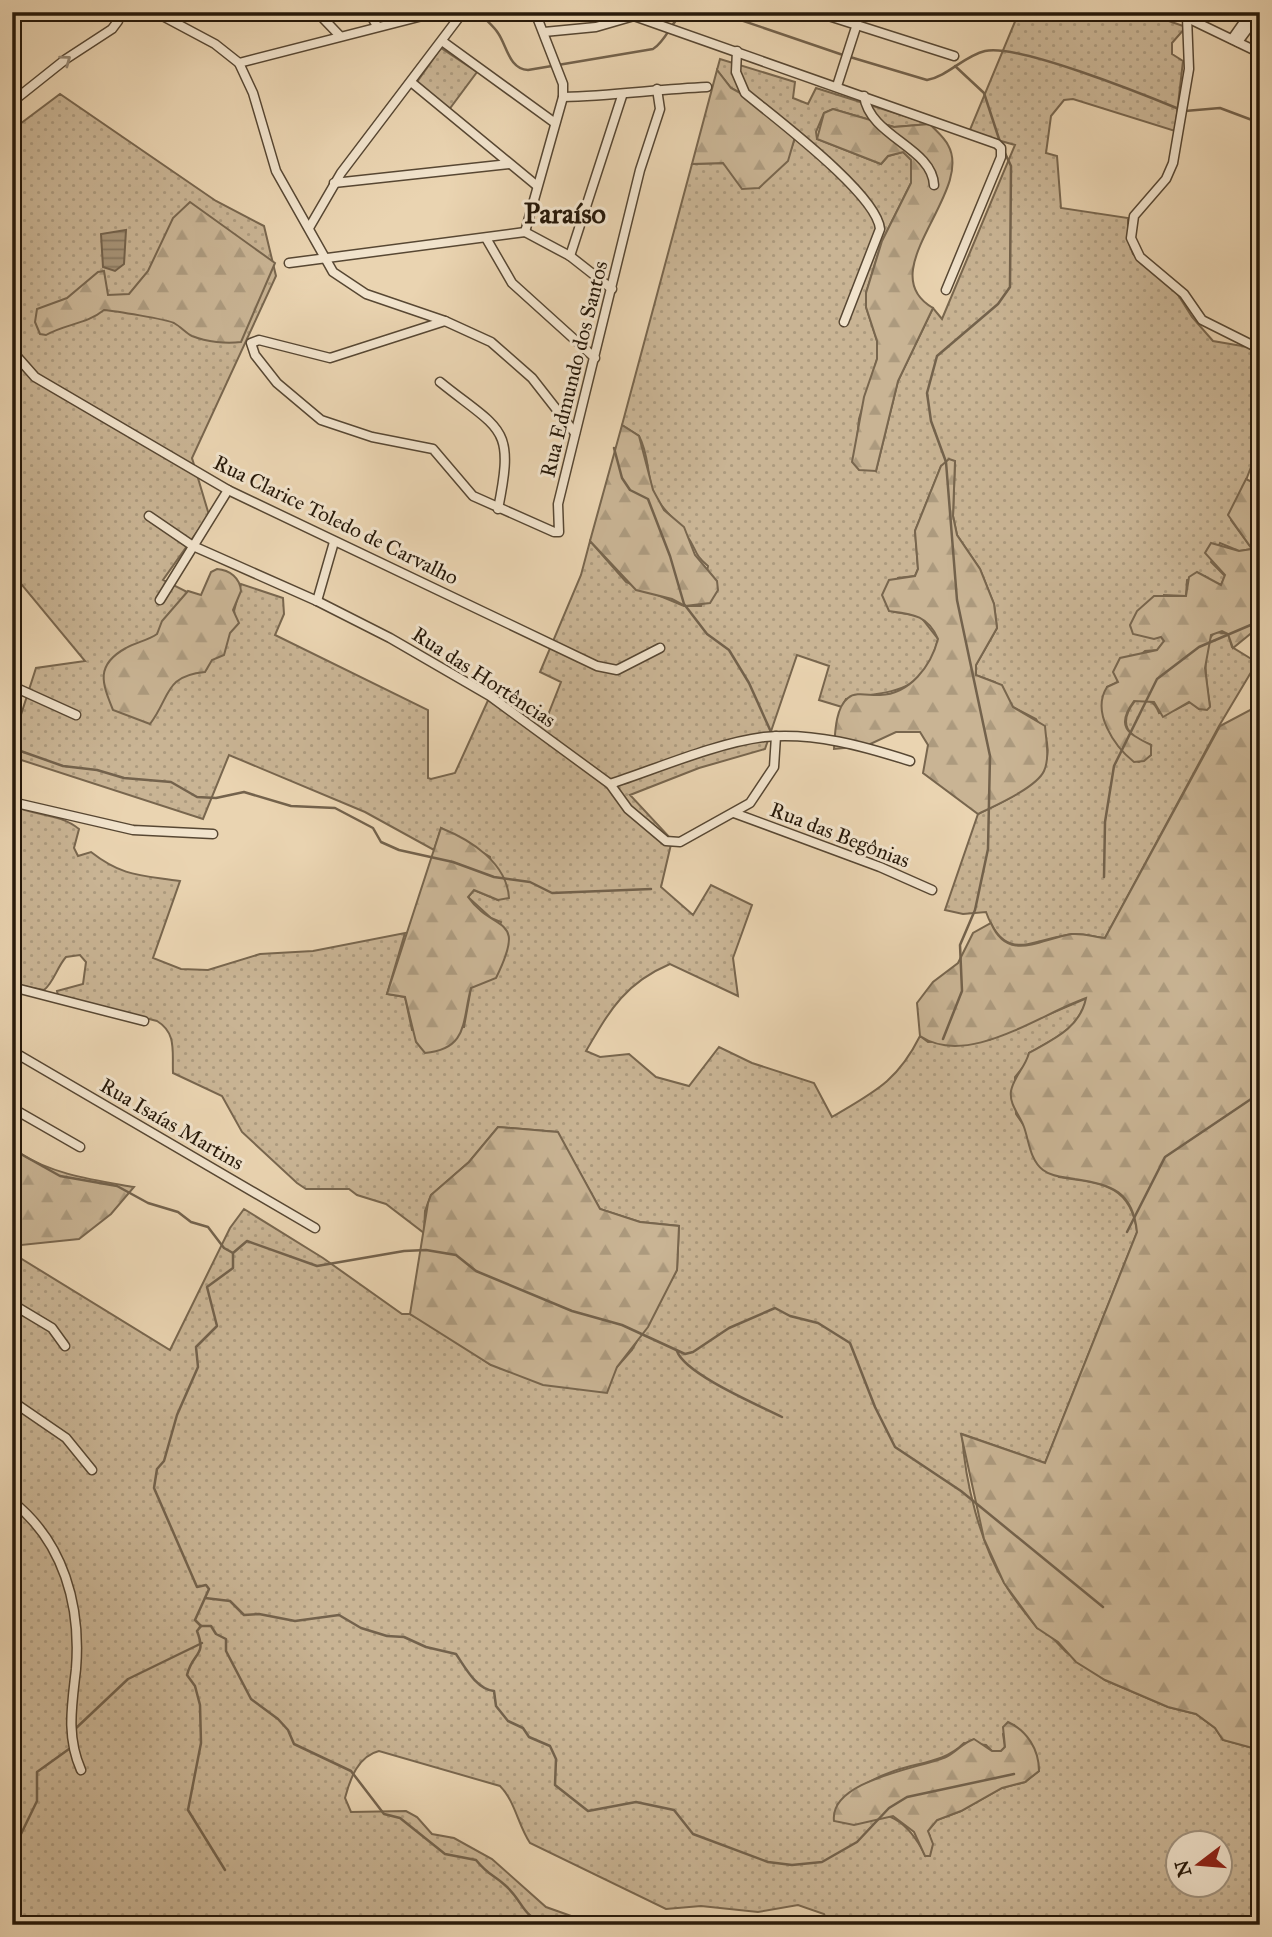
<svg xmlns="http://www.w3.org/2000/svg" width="1272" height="1937" font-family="'IM FELL Great Primer',serif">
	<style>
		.grass { fill: url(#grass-dots); stroke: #78664e; stroke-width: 2; fill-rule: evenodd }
		.forest { fill: url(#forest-firs); stroke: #78664e; stroke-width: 2 }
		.water { fill: url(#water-rules); stroke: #73624c; stroke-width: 2 }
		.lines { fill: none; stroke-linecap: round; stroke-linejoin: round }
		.stream { stroke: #73624c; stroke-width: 2.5 }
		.street-casing { stroke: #574733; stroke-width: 11 }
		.street { stroke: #f1e3cc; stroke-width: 8 }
		.oneway { stroke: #968874 }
		.labels { text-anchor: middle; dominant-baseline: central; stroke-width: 6; stroke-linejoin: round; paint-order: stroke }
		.street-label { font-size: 21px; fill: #261809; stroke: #f1e3cc }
		.district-label { font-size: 28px; font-weight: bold; fill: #261809; stroke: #f1e3cc }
	</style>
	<defs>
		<pattern id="grass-dots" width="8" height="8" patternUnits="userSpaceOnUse" patternTransform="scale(1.75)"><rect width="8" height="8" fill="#c9b494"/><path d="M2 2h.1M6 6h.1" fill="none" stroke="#ac9a7e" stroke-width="1.8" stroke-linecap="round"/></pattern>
		<pattern id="forest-firs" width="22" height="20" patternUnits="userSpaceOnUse" patternTransform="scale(1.75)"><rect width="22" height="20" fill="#c9b494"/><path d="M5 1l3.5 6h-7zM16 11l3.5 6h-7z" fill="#ac9a7e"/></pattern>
		<pattern id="water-rules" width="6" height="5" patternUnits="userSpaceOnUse" patternTransform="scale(1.75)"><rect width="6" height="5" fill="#a79478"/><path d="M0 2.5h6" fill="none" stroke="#887861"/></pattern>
	</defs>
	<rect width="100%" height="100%" fill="#ead4b1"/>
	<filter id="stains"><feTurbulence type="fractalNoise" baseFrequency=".00286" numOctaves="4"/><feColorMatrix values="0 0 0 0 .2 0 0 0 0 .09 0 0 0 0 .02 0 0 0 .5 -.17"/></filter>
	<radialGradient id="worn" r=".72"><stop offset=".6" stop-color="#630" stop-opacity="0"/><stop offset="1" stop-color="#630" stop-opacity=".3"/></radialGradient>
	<g class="grass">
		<path d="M1019,12H1143L1186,27L1172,43V54L1183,61L1175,131L1073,99L1064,100L1051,116L1046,153L1057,156L1061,208L1128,218V240L1133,254L1175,290L1192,317L1213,341L1260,349V456L1251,467L1231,520L1252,549L1239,551L1220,543L1211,562L1225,576L1221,585L1210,581L1205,576L1187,580L1186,596L1164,595L1161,637L1164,641L1157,650L1145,651L1117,676L1118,682L1107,687C1107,717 1108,749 1139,762L1151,755V745C1128,737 1117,724 1135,701C1148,699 1154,700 1159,713L1175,710L1190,702L1199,709L1210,706C1207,689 1199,642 1216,632L1228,634L1232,647L1253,660V669L1219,726L1105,938C1095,937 1082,933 1072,934C1031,940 1005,964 986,912L963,914L945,910L978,814C1017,796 1072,770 1036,719L1013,707L995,682L975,675L976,665L997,628L994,604L980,569L957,535L953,516L955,462L941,466L915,531L918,569L915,576L898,578L894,612L920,616L938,639C924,696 892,690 846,699L842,707L819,700L829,666L797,655L765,749L699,768L630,795L672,840L661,887L693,915L711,885L752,905L733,958L738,996L670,964C625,983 610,1010 586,1051L600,1057L629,1054L656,1077L689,1086L719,1047L752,1063L814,1083L832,1117C874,1092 897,1082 920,1036L928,1042L989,1040L1087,998C1079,1028 1055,1039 1029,1053L1027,1062L1015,1077L1016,1114L1059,1177C1100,1183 1131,1184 1137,1232L1045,1463L962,1434C965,1482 980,1543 1005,1584C1014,1600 1026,1614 1037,1628L1045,1630L1066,1652L1105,1680L1168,1707L1196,1714L1215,1728L1223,1740L1260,1750V1925H829L824,1914L798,1905L758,1912L701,1906L666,1909L530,1843C518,1825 515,1801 500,1786L379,1751C358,1756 350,1779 345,1798L351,1812L406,1811L417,1817L432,1834L454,1838L492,1859L546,1907L574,1917L640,1925H12V1253L170,1350L230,1228L244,1209L323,1258L402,1314H410L443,1332L491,1365L617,1367L632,1350L677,1270L679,1226L640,1222L600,1209L557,1132L498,1127L469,1162L431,1195L425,1211L424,1233L386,1204L357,1195L349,1189H306L297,1183L242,1132L222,1096L173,1073C172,1052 177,1033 157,1021L58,996L57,991L83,984L86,962L80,955L66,957C57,967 54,982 44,990L12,984V805C34,816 60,813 79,829L74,848L78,856L91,852C123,877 141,875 180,881L153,958L181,969L208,970L260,954L313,951L405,933L387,994L405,997L412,1030L464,1027L471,988L476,984L501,922L491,918L468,897L474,890L498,900L490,857L441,828L434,850L365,812L229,755L203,819L12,757V722L18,724L36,668L85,661L12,573V130L60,94L216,201L264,226L276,276L192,458L209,515L163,580L233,615L241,584L283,598L284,614L275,635L428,710V778L431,779L455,773L490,696L544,725L561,682L540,672L581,575L590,541L626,582L684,606H701L708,566C693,554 697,549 687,536C676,519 658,507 652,488C647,471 648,452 639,436L622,425L692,164L723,163L759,188C775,166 788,165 795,137L778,114L731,88L717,70L720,59L795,82L793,98L808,104L816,88L930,124L894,127L833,109L824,113L816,132L817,139L881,164L888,156L903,152L911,159V183L882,241L866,293V307L877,341V359L859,419L857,440L876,471L898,381L933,308L942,319L1015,145L969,132ZM1014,1725C1030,1739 1037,1749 1039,1771L1025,1782L1002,1788L961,1811L937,1820L927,1831L930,1836L925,1855C904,1812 883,1813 838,1804C854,1789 874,1778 894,1771C919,1762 944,1763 964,1743L986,1745L992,1751H1001L1005,1747L1003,1734ZM1178,1842H1220V1884H1178Z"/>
		<polygon points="441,48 477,72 448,111 417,82"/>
	</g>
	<g class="forest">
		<polygon points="717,70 731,88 778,114 795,137 788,161 759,188 742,189 723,163 692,164"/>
		<path d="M833,109L894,127L930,124C936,131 944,137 948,145C975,192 870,272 933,308L898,381L876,471L859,470L852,462L864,397L877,359V341L866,307V293L882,241L911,183V160L903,152L888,156L881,164L817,139L824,113Z"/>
		<path d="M190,202L275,263L241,342C226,344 207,342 192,336C186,333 181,327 174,323C165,319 115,311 104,310C87,324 65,324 46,335L40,334L35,322L37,309L67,298L98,272L104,271L108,295L129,294L148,271L173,218Z"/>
		<polygon points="622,425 639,436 653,490 664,510 684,527 695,555 717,581 718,590 710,603 685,606 672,599 636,590 590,541"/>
		<path d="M949,459L955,461L953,516L957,535L980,569L994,604L997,628L976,665V675L1002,685L1013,707L1045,726C1046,740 1050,758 1044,771C1036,788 994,806 978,814L923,773L928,745L920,732H896L866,746L834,749C835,735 835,708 848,698C856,691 870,696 880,695C910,694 931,666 938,639C928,615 912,614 889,611L882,595L889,580L915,576L918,569L915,531L941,466Z"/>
		<path d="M1246,479L1260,486V626L1233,648L1228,634L1222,631L1211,635L1205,668L1210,707L1207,710L1199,709L1189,702L1163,717L1154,702L1134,701C1114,728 1130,734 1151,745V755L1144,761L1134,762C1114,746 1091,712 1107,687L1118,682L1113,672L1120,658L1157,650L1164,641L1161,637L1154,639L1133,634L1130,625L1137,611L1154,596H1186L1189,577L1197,572L1221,585L1225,575L1205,553L1211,543L1239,551L1252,549L1228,515Z"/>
		<path d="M217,569C230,570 240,578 241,591L233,610L239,623L230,633L224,655L212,660L205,672C164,676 171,696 150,724L113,710C102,683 95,665 126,648C136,642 147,641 157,634L162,621L188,591L201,595L211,572Z"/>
		<path d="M1252,709H1260V1750L1223,1740L1215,1728L1196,1714L1168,1707L1105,1680L1076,1662L1058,1642L1037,1628L1004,1583L984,1539L961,1434L1045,1463L1137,1232C1133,1192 1112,1184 1075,1179C1065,1177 1052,1177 1043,1170C1030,1160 1029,1141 1024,1127C1020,1115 1009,1105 1011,1091C1014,1076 1025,1068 1029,1053C1054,1039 1080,1028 1086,998C1040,1014 968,1068 920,1036L917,1003L933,982L958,963L973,933L991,923C1008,963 1040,939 1072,934C1083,933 1095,937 1105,938L1220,726Z"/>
		<path d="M441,828C471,840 507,863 509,898L498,900L474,890L468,897C494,934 528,913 496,978L471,988C462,1020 469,1049 425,1053L416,1042L405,997L387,994Z"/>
		<path d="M12,1122L19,1138L18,1152C53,1175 94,1180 134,1187L111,1214L79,1239L12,1246Z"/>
		<polygon points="498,1127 558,1132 600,1209 640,1222 679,1226 677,1270 648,1327 617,1367 607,1393 543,1385 491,1365 410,1314 428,1203 431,1195 469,1162"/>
		<path d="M1008,1722C1027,1731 1039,1749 1039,1771L1025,1782L1002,1788L961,1811L937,1820L928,1831L933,1844L930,1856H925L914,1832L893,1816L854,1825L834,1821C829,1780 921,1768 946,1757C957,1752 962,1743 974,1739L992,1751H1001L1005,1747L1003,1727Z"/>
	</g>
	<polygon class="water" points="126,230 124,264 115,271 103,267 101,234"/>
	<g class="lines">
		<g class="stream">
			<path d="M479,12C485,20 493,25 498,33C507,46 509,69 528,70L653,49C665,42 671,23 683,12"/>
			<polyline points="717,12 843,55"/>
			<path d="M850,57L927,80C948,76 964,56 985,51C1016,43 1145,95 1179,109"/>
			<polyline points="955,66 984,93 1000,142"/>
			<polyline points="1185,111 1220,108 1260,123"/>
			<polyline points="614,448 622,478 630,490 648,499 670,556 684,604 707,634 729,650 749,683 771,732"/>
			<polyline points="12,748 63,766 97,770 124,778 171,782 197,797 216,798 244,792 291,806 335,808 373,828 381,842 399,850 453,862 494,877 530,882 552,893 651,889"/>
			<polyline points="1104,877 1105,822 1114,766 1157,679 1199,647 1260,621"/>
			<polyline points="943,1039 962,991 960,945 975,910 988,849 990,756 957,600 946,462 931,421 927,393 937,356 998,304 1010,287 1011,166 1004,151"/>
			<polyline points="12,1149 60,1176 117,1186 148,1203 178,1212 191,1222 208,1227 224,1248 233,1253"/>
			<polyline points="1127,1232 1165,1157 1260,1093"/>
			<path d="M677,1351C685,1374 758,1405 782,1417"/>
			<path d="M205,1598L230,1601L244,1615L259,1614L295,1621L339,1615L361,1628L387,1636L404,1637L426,1647L456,1654C465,1667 476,1689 494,1691L496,1706L508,1721L523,1728L529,1737L550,1746L556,1759L555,1785L588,1811L636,1802L674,1810L693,1834L768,1862L792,1865L822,1862L857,1842L889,1808L907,1797L1014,1774"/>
			<polyline points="201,1626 195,1620 209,1589 206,1585 197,1587 154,1488 157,1469 164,1461 177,1415 198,1367 196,1347 217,1326 207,1287 233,1268 233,1253 247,1241 317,1266 404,1251 426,1250 456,1255 476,1271 572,1311 622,1325 685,1354 693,1352 729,1328 775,1308 790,1316 818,1323 850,1343 875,1407 895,1447 961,1491 1103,1607"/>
			<path d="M201,1626H211L216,1634L226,1639V1651L251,1699L278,1719L288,1730L294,1744L351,1771L384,1814L400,1818L445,1854L476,1860C489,1876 493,1874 506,1886C523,1901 521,1915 546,1925"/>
			<path d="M201,1626L197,1631C207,1657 193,1651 187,1675L195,1686L200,1705L201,1743L188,1810L225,1870"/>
			<polyline points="74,1730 128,1679 202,1643"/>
			<polyline points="21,1834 37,1801 37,1772 69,1749"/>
		</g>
		<g class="street-casing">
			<g id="street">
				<polyline points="155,12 215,44 239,63 253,93 276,171 333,272 366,294 445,321 491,342 532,378 575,433"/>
				<polyline points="317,12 340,36"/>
				<polyline points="369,12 377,26"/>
				<polyline points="816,12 954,56"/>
				<polyline points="1175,12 1260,53"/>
				<polyline points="1187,17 1189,69 1173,163 1166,179 1134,216 1131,238 1140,257 1184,294 1202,320 1260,349"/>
				<polyline points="544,32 596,27 634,16 997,144 1001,148 1001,157 946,290"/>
				<polyline points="1232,39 1251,12"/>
				<polyline points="442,41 555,123"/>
				<polyline points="1238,42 1260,12"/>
				<path d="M737,51L736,72L745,93C775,118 877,194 880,229L844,322"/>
				<polyline points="239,63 438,12"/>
				<polyline points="411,82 536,185"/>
				<polyline points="837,86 857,24 855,12"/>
				<path d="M864,96C870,137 932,147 934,185"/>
				<path d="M563,97C612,96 659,89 707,87"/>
				<polyline points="12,102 66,59 112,29 118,21 119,12"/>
				<polyline points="334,183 509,164"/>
				<polyline points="309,228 341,173 463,12"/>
				<polyline points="525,232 563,97 563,84 535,12"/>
				<polyline points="525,232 570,256 612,289"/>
				<polyline points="486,238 512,283 595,358"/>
				<polyline points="570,256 622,96"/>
				<polyline points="289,263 525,232"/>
				<polyline points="445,321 330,358 259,340 251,343 255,355 277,383 321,420 372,437 433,449 473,496 554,532 559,532 558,504 640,170 660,109 657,89"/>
				<polyline points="12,351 35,377 228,490 597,666 617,670 660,648"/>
				<path d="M440,382C502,432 515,425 498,509"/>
				<polyline points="149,516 193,546 317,601 390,638 490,696 610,784 628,809 666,841 680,842 750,803 774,767 776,736"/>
				<polyline points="160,600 228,490"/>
				<polyline points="317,601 334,542"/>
				<polyline points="12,686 76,715"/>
				<path d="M610,784C656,769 716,743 764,737C814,732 863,746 910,761"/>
				<polyline points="12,802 133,830 213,834"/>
				<polyline points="734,813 880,867 932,890"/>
				<polyline points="12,987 144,1021"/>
				<polyline points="12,1051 315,1228"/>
				<polyline points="12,1108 80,1147"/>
				<polyline points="12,1304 52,1328 65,1346"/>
				<polyline points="12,1401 66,1438 92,1470"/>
				<path d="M12,1501C64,1542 81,1606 76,1669C72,1705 66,1736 81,1770"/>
			</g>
		</g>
		<use href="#street" class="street"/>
	</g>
	<defs><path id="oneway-chevron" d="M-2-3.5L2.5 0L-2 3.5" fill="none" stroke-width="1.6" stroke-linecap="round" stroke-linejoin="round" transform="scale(1.75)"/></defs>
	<use class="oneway" href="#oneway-chevron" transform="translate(66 60) rotate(-36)"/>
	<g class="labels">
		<g class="street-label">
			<text transform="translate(574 369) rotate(-76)">Rua Edmundo dos Santos</text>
			<text transform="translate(336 520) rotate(26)">Rua Clarice Toledo de Carvalho</text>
			<text transform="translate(484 677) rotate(33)">Rua das Hortências</text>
			<text transform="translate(840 835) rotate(21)">Rua das Begônias</text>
			<text transform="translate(172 1124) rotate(30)">Rua Isaías Martins</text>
		</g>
		<g class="district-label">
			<text x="565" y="213">Paraíso</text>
		</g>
	</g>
	<rect width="1272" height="1937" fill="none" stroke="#ead4b1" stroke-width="42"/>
	<rect x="14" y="14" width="1244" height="1909" fill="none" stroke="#261809" stroke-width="3.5"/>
	<rect x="21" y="21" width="1230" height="1895" fill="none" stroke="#261809" stroke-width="2"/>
	<g transform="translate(1199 1864) rotate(254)"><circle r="33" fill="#f1e3cc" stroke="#a0927e" stroke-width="2"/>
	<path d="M0-5L12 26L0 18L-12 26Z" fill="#8f2418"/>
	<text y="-10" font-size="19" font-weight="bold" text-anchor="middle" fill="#261809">N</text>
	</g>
	<rect width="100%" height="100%" filter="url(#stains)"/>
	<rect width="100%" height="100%" fill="url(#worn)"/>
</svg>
